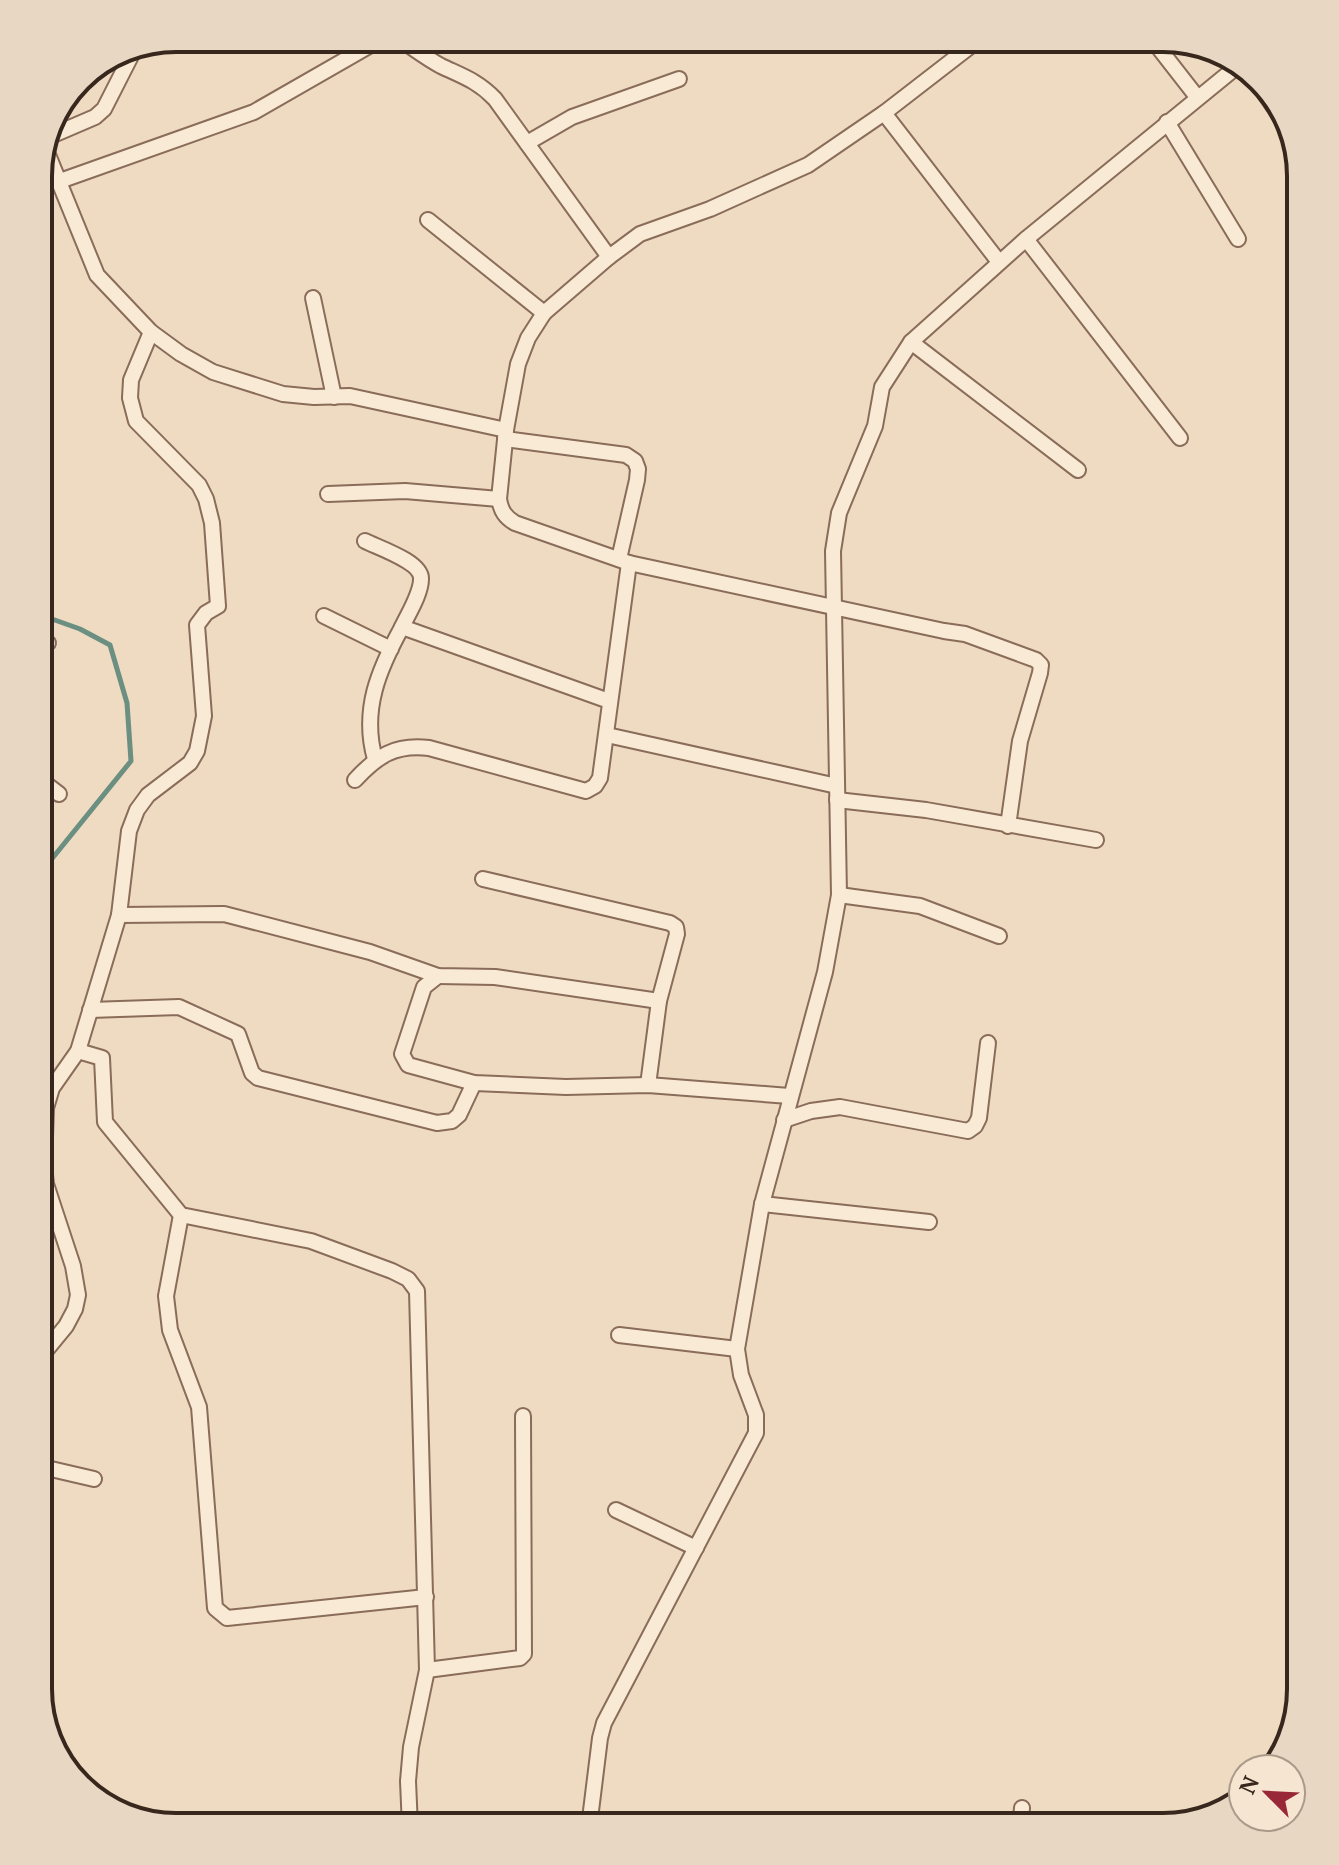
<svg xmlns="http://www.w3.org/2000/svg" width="1339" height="1865" font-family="'PT Serif',serif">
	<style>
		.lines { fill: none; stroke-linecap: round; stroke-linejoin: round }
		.stream { stroke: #6b8f81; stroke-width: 5 }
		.minor-casing { stroke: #896c59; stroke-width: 18 }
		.minor { stroke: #f9ead5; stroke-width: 14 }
		.rim { fill: none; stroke: #38271d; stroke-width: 4 }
	</style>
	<rect width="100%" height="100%" fill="#efdbc2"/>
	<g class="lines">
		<polyline class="stream" points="38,876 131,761 127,703 110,645 80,629 52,619 38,630"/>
		<g class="minor-casing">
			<g id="minor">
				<path d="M398,38C412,47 426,58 441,66C462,76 478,81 495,99L609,257"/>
				<path d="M981,38L884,113L808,165L710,209L640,234L609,257L544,313L528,338L518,364L506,430L499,499C501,511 505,517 515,523L629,563L944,631L965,634L1036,660L1041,665L1040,673L1020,741L1008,826"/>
				<polyline points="1151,38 1197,97"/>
				<polyline points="1255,79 1288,128"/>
				<polyline points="884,113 999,262"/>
				<polyline points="1167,122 1238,239"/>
				<polyline points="46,138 95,117 104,109 132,54"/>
				<polyline points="527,143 572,117 679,79"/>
				<polyline points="44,145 97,275 151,332 181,354 213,372 283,394 314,397 350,396 506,430"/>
				<polyline points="57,182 254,112 383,38"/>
				<polyline points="428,220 544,313"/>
				<polyline points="1026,239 1180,438"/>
				<polyline points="313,298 334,397"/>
				<polyline points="911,342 1078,470"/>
				<polyline points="505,439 626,455 635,461 638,469 637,480 619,559"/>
				<polyline points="328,494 405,491 499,499"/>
				<path d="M365,541C379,548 422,562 421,579C421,594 408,614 402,627L609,701"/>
				<polyline points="324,616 391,649"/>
				<polyline points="38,650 48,643"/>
				<polyline points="607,735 837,786"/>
				<path d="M375,759C361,710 379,669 402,627"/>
				<polyline points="38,778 59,794"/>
				<path d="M355,780C377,756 395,744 429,748L586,791L595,786L600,778L629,563"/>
				<polyline points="837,800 926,810 1096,840"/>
				<polyline points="483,879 670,923 676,927 677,934 659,1001 648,1085"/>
				<polyline points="839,895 920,906 999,936"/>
				<polyline points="119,915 224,914 370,952 438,976 495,977 659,1001"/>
				<polyline points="438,976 424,987 402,1054 408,1065 474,1083 566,1087 648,1085 789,1096"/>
				<polyline points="90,1010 179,1007 238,1034 252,1073 258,1078 437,1123 452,1121 459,1115 474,1083"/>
				<polyline points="78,1051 102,1058 105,1122 181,1215 311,1241 392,1271 408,1279 417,1291 427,1670 411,1747 408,1781 410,1827"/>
				<polyline points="784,1120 811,1111 840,1107 968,1131 975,1126 979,1118 988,1043"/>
				<polyline points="762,1204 929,1222"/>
				<polyline points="181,1215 166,1296 170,1330 199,1407 215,1608 227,1618 426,1597"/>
				<polyline points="619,1335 737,1349"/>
				<polyline points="38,1360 66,1326 75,1309 78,1295 73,1266 46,1184 44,1166 46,1108 52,1088 78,1051 119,915 129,831 137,810 148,795 190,763 197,751 204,716 197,625 206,613 218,606 212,523 206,499 199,485 136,421 130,398 131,380 151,332"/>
				<polyline points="38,1466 94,1479"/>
				<polyline points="616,1510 696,1548"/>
				<polyline points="427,1670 520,1658 524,1654 523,1416"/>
				<polyline points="589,1827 600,1738 604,1723 756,1433 756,1415 741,1375 737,1349 762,1204 825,972 839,895 833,551 839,513 875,426 882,387 911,342 1026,239 1240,64"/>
				<polyline points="1020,1827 1022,1808"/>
			</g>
		</g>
		<use href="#minor" class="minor"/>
	</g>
	<path d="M0 0H1339V1865H0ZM176 52H1163A124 124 0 0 1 1287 176V1689A124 124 0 0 1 1163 1813H176A124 124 0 0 1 52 1689V176A124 124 0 0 1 176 52Z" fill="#e7d7c3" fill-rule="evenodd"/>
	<path class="rim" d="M176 52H1163A124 124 0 0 1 1287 176V1689A124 124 0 0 1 1163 1813H176A124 124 0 0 1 52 1689V176A124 124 0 0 1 176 52Z"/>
	<g transform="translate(1267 1793) rotate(294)"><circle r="38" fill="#f6e6d1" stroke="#aa9a89" stroke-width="2"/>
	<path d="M0-6L14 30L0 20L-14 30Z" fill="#982838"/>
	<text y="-12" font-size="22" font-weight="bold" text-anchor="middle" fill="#38271d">N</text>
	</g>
</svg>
